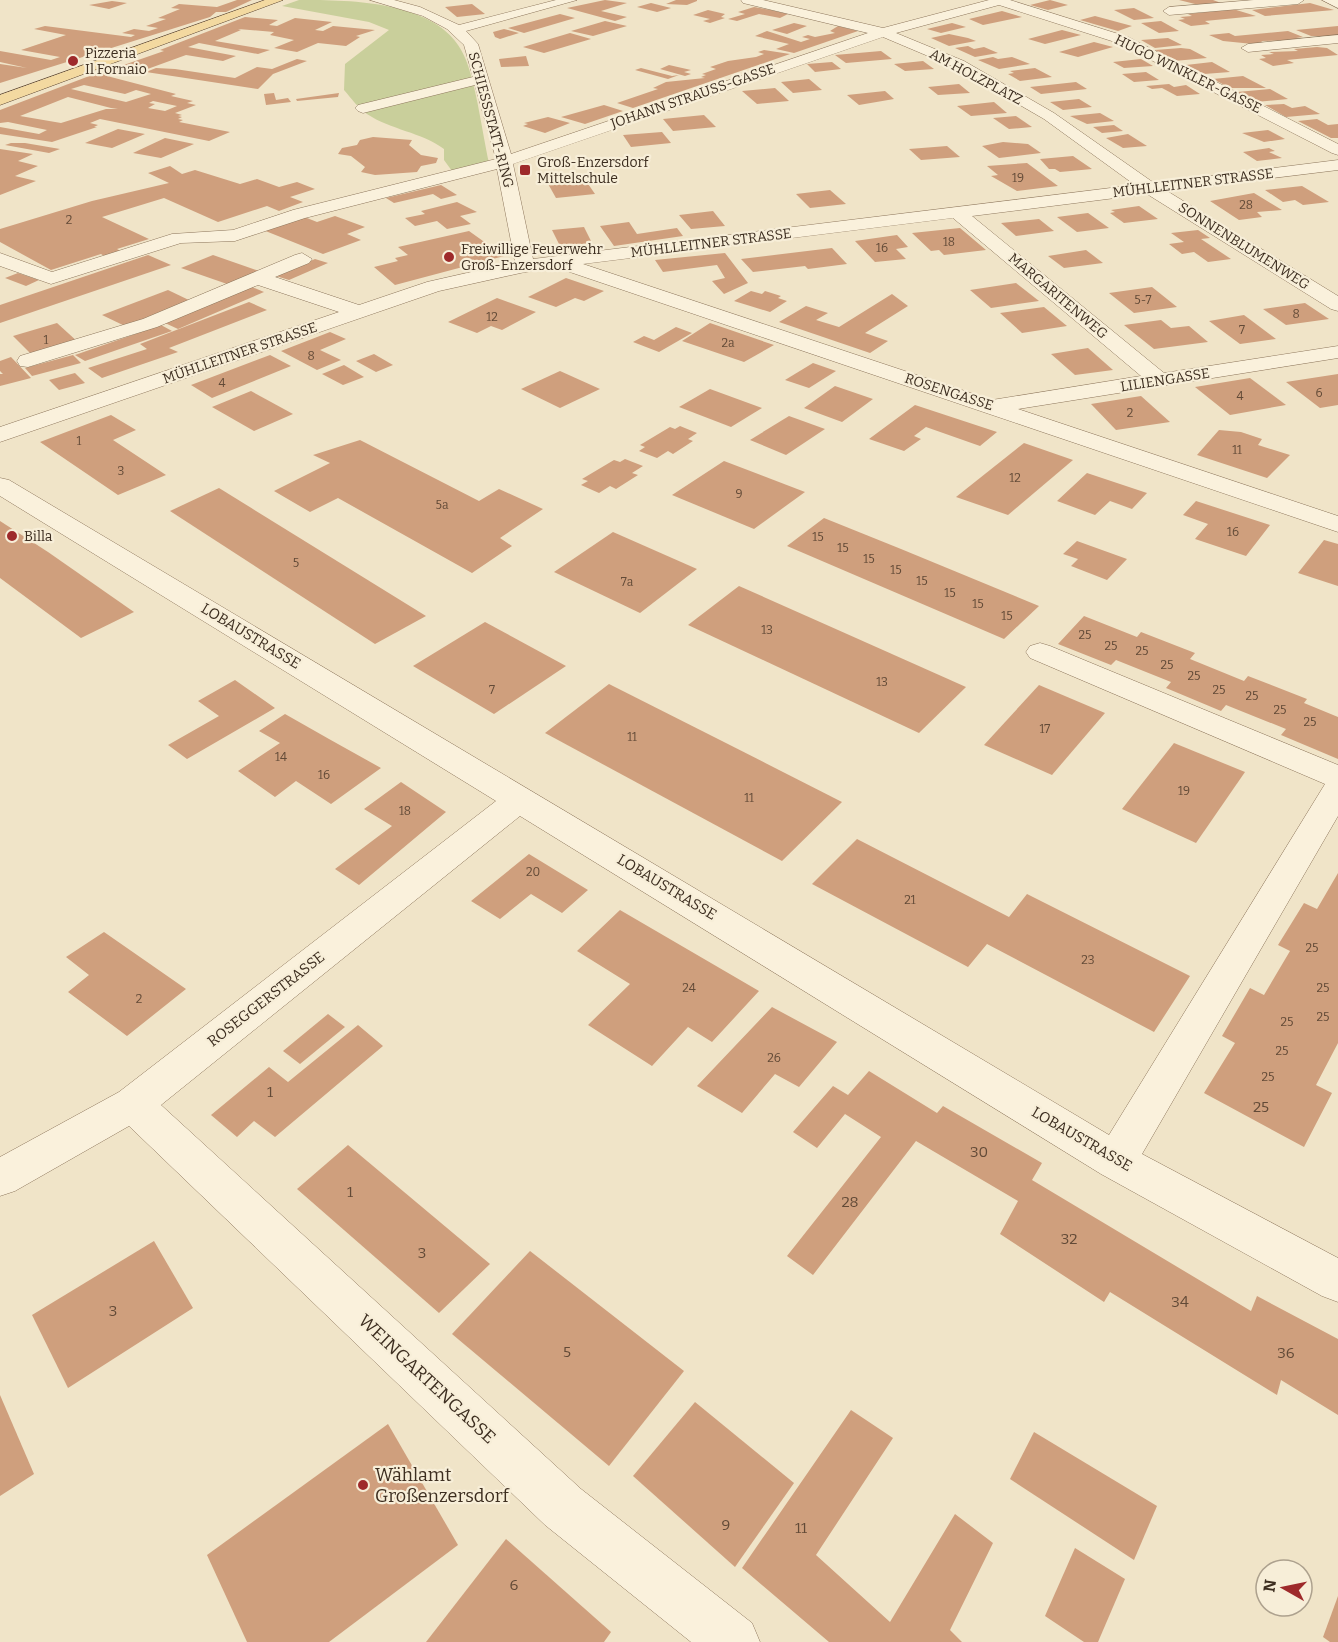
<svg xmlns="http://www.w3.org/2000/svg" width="1338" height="1642" font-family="Bitter,serif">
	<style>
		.green { fill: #c9cf9b }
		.building { fill: #cf9f7d; fill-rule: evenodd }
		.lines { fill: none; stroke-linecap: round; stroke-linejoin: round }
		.minor-casing { stroke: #8d765c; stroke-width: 1 }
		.major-casing { stroke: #5b4430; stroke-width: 1 }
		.minor { fill: #faf1dc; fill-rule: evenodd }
		.major { fill: #f3d9a0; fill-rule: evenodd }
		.poi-dot { fill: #9e2a2b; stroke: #f7eed8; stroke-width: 2 }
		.labels { text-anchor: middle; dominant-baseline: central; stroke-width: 4.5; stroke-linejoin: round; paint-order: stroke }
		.number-label { font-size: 12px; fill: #624a37 }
		.far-poi-label { font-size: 14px; fill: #3d2e20; stroke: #f7eed8; text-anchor: start }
		.far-street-label { font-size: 14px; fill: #3d2e20; stroke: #f7eed8 }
		.street-label { font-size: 15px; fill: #3d2e20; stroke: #f7eed8 }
		.near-number-label { font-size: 15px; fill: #624a37 }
		.near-street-label { font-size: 18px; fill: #3d2e20; stroke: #f7eed8 }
		.near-poi-label { font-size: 18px; fill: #3d2e20; stroke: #f7eed8; text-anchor: start }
	</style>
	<rect width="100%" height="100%" fill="#f0e4c8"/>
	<path class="green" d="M299,0C351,0 444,0 466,60C477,89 482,131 489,163L452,171L444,160V149C421,132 391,130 367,114C359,109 351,98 344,90L345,64L389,30L369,22L282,6Z"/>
	<g class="building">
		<polygon points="237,0 252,0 226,12 216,12 210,17 0,83 0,64 27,68 0,62 0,51 51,60 60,57 21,50 66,35 34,29 45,26 131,37 135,35 122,33 134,29 149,31 158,28 146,26 166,19 158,18 180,9 171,8 179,4 217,7"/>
		<polygon points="605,0 627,3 601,11 627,17 615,21 567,8"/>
		<polygon points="676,0 697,0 697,1 687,5 666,4"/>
		<polygon points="1050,0 1068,5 1048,10 1030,5"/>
		<polygon points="1179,0 1213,0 1221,3 1199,5"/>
		<polygon points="112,1 127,3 109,9 89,5"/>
		<polygon points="651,3 671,8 657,12 637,7"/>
		<polygon points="1310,3 1334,10 1265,16 1252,10"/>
		<polygon points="472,4 485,14 457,17 445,7"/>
		<polygon points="754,7 771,10 788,14 780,18 759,14 737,21 728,19 745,14 738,12"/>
		<polygon points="1134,8 1154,18 1134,20 1114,10"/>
		<polygon points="1233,9 1256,16 1205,21 1210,24 1191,26 1178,20 1185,19 1180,17 1192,16 1188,14"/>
		<polygon points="708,10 725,14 721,17 725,18 710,23 703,21 710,19 693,15"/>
		<polygon points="1002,11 1022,17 983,25 969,19"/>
		<polygon points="560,14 575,18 524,33 508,28"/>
		<polygon points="1095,16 1132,26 1118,31 1080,20"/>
		<path d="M245,17L278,20L269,25L277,26L295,18L332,22L315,30L323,31L333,26L375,30L356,36L360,37L346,46L318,43L297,52L274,48L294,40L270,35L274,32L238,29L241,30L215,41L270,50L258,54L199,43L188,47L236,56L223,61L186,55L131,75L115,73L107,76L176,94L171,96L193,101L187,103L196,105L175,113L182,115L178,116L182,117L178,119L183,120L179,122L230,132L209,141L100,119L90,123L98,125L94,127H97L52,142L0,134V127L39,134L47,130L8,122L0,123V110L113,67H118L164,51L160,50ZM84,85L125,94L136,90L151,94L126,102L71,89ZM68,97L111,108L118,109H106L61,123L20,116ZM153,101L177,106L165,111L148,108L155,104L149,103Z"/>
		<polygon points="605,21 627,26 593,36 571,31"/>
		<polygon points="1161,21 1179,31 1159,33 1141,23"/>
		<polygon points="794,23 807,26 787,34 772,30"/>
		<polygon points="952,23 966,27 941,33 927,29"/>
		<polygon points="838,26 858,31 794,53 776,49 789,44 755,36 767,31 801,42 810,39 802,37 808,35 815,37 835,33 830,31"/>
		<polygon points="1338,26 1338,36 1311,36 1296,30"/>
		<polygon points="504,29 519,33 500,39 495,37 493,32"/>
		<polygon points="1062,30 1081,35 1045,44 1028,39"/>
		<polygon points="1288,31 1303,37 1296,38 1301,40 1261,41 1264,43 1253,44 1223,41 1209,35 1229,33 1235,36"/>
		<polygon points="570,33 591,39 544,53 523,47"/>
		<polygon points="949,34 968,38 976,41 949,46 931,38"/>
		<polygon points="1168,38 1182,45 1155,48 1141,40"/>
		<polygon points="1094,42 1113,47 1078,57 1059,52"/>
		<polygon points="968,46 974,49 984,47 998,53 975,57 955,48"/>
		<polygon points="1317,47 1327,48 1338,55 1287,60 1294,63 1273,66 1259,59 1266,58 1261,55 1274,54 1269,52 1298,51 1294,49"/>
		<polygon points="1181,48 1190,49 1207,58 1174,61 1155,50"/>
		<polygon points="764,50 790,54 633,108 617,103 658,89 653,88 666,82 705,78 701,77 706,75 702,74 716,69 710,67 728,61 756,57 764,54 758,52"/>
		<polygon points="881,51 892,59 846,63 835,55"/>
		<polygon points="526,56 529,66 501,67 499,59"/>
		<polygon points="993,57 998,59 1012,57 1030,64 999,69 978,60"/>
		<polygon points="297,59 307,61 273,74 258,89 146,72 156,68 175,69 235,78 257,67 272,69"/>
		<polygon points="1141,59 1153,66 1124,68 1113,62"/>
		<polygon points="923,61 934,69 905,71 894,64"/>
		<polygon points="832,62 841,69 815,72 807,64"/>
		<polygon points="1212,62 1230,72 1204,74 1186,65"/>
		<polygon points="669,65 691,70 684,72 691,74 685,76 660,69"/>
		<polygon points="641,68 672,76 679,75 668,79 635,70"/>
		<polygon points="1035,68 1052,77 1020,81 1008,74 1014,73 1010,71"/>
		<polygon points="1146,72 1159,80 1134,82 1122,74"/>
		<polygon points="1243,76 1266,88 1230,88 1213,79"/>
		<polygon points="809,79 822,90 793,93 781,82"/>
		<polygon points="1076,82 1087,89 1041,94 1030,87"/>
		<polygon points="959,84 970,93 938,95 928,87"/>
		<polygon points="1169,84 1174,87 1186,85 1200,94 1177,96 1162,88 1152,89 1146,86"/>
		<polygon points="775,88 789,101 757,104 742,91"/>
		<polygon points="1270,89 1288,99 1256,102 1237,92"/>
		<polygon points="885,91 894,99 859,105 847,95"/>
		<polygon points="274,93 276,100 288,98 291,102 266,105 264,94"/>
		<polygon points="339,93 338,97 297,101 296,99"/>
		<polygon points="1079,99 1092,107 1063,110 1050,102"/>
		<polygon points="994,102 1007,113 971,116 957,106"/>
		<polygon points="1284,104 1292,108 1305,106 1320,114 1286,117 1265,105"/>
		<polygon points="604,105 623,111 585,124 561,117"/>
		<polygon points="1100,113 1114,121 1087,124 1070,116"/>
		<polygon points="704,115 716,127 673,131 663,119"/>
		<polygon points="1016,116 1032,127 1009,129 993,118"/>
		<polygon points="548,117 570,123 545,133 523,126 528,124 524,123"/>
		<polygon points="1317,119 1328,125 1338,124 1338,138 1331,138 1298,121"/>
		<polygon points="1114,125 1123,131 1102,133 1093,127"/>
		<polygon points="118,129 145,134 112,148 85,143"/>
		<polygon points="1268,130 1285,139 1264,142 1242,133"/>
		<polygon points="662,132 671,143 631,147 623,135"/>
		<polygon points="1128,134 1147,146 1123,148 1106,138"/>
		<polygon points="373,137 412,140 409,145 421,155 438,158 436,163 421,166 417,172 375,175 361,172 365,167 351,156 338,154 342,148 357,145 360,140"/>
		<polygon points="165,138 194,144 161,158 133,153"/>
		<polygon points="1003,142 1028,144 1041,153 999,158 982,146"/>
		<polygon points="11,143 25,143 60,149 49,153 5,145"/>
		<polygon points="947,146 960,157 921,160 909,149"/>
		<polygon points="1269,148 1275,151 1269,152 1282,158 1257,161 1243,152"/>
		<polygon points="0,149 33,154 18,161 38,166 15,176 36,181 0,195"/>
		<polygon points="1073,156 1092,169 1060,172 1055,169 1049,169 1040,159"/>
		<polygon points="1027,163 1058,186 1017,191 991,176 998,175 987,166"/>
		<polygon points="170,166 182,174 195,170 240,184 257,179 279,187 297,182 315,189 290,197 303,202 279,211 267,206 218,222 164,198 102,217 149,239 117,249 124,253 107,258 101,254 51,270 0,242 0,229 92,201 169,183 148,173"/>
		<polygon points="584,178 595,194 556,198 547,182"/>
		<polygon points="441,185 457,195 441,199 433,194 394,203 386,198"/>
		<polygon points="1302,186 1329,202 1303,205 1295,200 1283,202 1265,190"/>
		<polygon points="830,190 846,204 810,208 796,194"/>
		<polygon points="1254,193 1282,210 1257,212 1262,217 1239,220 1210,201"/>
		<polygon points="457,202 477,212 460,216 471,224 447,229 437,221 415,226 405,218 425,214 421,211"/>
		<polygon points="1139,206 1158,219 1124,223 1110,213 1115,212 1111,210"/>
		<polygon points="713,211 725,226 691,229 679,215"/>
		<polygon points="1088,213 1109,228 1077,232 1057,217"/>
		<polygon points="302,216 317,222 335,216 365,227 347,234 361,240 323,254 263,230"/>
		<polygon points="1039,219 1054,231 1016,236 1001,223"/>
		<polygon points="629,222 637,234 677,228 683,236 614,246 600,226"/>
		<polygon points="584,227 592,243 560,246 552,230"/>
		<polygon points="960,228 986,250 944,255 939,250 931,251 912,233"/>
		<polygon points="1198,230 1210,238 1201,239 1231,259 1208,262 1194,252 1182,254 1169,244 1184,242 1171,233"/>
		<polygon points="469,231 504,256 395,285 374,267 398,261 395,258 408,255 398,247"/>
		<polygon points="897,235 908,247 896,249 906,259 875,262 855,241"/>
		<polygon points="832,248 847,264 808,269 805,266 753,272 741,259"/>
		<polygon points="1086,250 1103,263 1064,268 1048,256"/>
		<polygon points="725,253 748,283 724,294 712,281 725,278 717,265 663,272 655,260"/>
		<polygon points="148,255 171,265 0,323 0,305"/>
		<polygon points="213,255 262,272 230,285 181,268"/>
		<polygon points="315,259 328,263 289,280 276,276"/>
		<polygon points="18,273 39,280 26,286 5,278"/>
		<polygon points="566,278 604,291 584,301 575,298 556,307 528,297"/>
		<polygon points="1016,283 1039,301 991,308 970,290"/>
		<polygon points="252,287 264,292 178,329 165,323"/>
		<polygon points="1152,287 1177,307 1134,313 1109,293"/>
		<polygon points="168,290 193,302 127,327 102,315"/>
		<polygon points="751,291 762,294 765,291 781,296 778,298 787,301 770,312 734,301"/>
		<polygon points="892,294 908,306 865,333 888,341 870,353 779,322 806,306 828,313 816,320 839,327"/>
		<polygon points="497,298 536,312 502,330 491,326 477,333 448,322"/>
		<polygon points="249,302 267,310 169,348 178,352 102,378 88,368 147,349 140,344"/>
		<polygon points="1305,303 1329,319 1286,325 1263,309"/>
		<polygon points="1044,307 1067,326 1022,333 1000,313"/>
		<polygon points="1244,315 1276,339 1240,344 1209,321"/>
		<polygon points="1161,320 1171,328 1189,326 1208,342 1154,349 1124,325"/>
		<polygon points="57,323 79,343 34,357 13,336"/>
		<polygon points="710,323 774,345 744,362 682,341"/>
		<polygon points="161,325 172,331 85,361 75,355"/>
		<polygon points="676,327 692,333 659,352 633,342 644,336 654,340"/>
		<polygon points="330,332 346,339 320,350 341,360 317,370 281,351"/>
		<polygon points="1088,348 1113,370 1075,375 1051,354"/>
		<polygon points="374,354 393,365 376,372 356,361"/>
		<polygon points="73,355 81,363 32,376 25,368"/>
		<polygon points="270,355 291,366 212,398 191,385"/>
		<polygon points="11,357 31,378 0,386 0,374 3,374 0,371 0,361"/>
		<polygon points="813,363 836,371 809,388 785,380"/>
		<polygon points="344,365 364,377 343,385 322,374"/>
		<polygon points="560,371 600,389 560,408 521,389"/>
		<polygon points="75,373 85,383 59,390 49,380"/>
		<polygon points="1338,374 1338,405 1320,408 1286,382"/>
		<polygon points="1250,378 1286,405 1230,415 1195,387"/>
		<polygon points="835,386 873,399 842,422 804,408"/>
		<polygon points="710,389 762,408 731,427 679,407"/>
		<polygon points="251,391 293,414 254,431 212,407"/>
		<polygon points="1141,396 1170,422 1116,430 1091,404"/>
		<polygon points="915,405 997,432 980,446 926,427 914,436 921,439 904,451 869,439"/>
		<polygon points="111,415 136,430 113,440 166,475 118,495 40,442"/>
		<polygon points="789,416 825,429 786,455 750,440"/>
		<polygon points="680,426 697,433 688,439 693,441 673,454 668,451 657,458 639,451 645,447 640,445 670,427 675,429"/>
		<polygon points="1219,430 1241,432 1262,439 1258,445 1290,455 1267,478 1197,455"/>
		<polygon points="360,440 479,501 499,489 543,509 500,538 512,546 472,573 338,498 310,512 274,491 330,463 313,455"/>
		<polygon points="1024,443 1073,460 1008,515 956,497"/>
		<polygon points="625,459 643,466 632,473 638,475 616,489 610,486 599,493 581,485 588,481 582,479 614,460 620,462"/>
		<polygon points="724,461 805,492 754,529 672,495"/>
		<polygon points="1087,473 1147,493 1132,509 1110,501 1095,515 1057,501"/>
		<polygon points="219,488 426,616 375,644 170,511"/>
		<polygon points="1196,501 1270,525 1246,556 1195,539 1208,524 1183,515"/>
		<polygon points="824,518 901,549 1039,606 1004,639 787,546"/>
		<polygon points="0,521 48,552 134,612 81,638 0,578"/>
		<polygon points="613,532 697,569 640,613 554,572"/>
		<polygon points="1324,540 1338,544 1338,586 1298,573"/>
		<polygon points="1077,541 1127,559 1107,580 1071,566 1078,559 1063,554"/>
		<polygon points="739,586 847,634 966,687 919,733 688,625"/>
		<polygon points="1084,616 1137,637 1141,632 1195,653 1190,659 1244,681 1248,676 1307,699 1304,703 1338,717 1338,759 1281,735 1286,729 1226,705 1221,711 1166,688 1171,682 1116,660 1111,665 1058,644"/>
		<polygon points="485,622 566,666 494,714 413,666"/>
		<polygon points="235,680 275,708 187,759 168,745 219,716 198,701"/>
		<polygon points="609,684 720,740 842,802 782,861 545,733"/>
		<polygon points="1039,685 1105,713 1052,775 984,745"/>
		<polygon points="285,714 329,739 381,768 331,804 296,781 275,797 238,771 280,743 259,731"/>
		<polygon points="1174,743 1245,772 1196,843 1122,809"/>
		<polygon points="401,782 446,812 359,885 335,869 392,826 364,809"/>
		<polygon points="857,839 1009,917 1027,894 1190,976 1154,1032 987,944 968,967 812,884"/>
		<polygon points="529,854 588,890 562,913 531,894 500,919 471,901"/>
		<polygon points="1338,873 1338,1043 1316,1085 1332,1093 1304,1147 1204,1093 1235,1043 1222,1036 1250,988 1264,995 1290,951 1278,945 1304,903 1317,909"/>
		<polygon points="620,910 759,991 712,1042 688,1027 652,1066 588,1025 630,984 577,951"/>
		<polygon points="104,932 186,989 127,1036 68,992 89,975 66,957"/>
		<polygon points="772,1007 837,1042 799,1087 775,1074 742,1113 697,1086"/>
		<polygon points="328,1014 345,1027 300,1064 283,1051"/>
		<polygon points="358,1025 383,1046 275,1137 254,1121 237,1137 211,1115 269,1067 288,1082"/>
		<polygon points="869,1071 937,1113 943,1106 1042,1163 1032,1180 1251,1311 1257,1296 1338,1339 1338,1415 1281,1380 1277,1395 1110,1292 1104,1302 1000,1234 1018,1201 916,1141 813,1275 787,1256 881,1137 845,1114 817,1148 793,1132 833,1086 848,1095"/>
		<polygon points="348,1145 490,1264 439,1313 297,1189"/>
		<polygon points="154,1241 193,1308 68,1388 32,1315"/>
		<polygon points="530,1251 684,1371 609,1466 452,1334"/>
		<polygon points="0,1395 34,1474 0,1496"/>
		<polygon points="695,1402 794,1483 735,1567 633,1476"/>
		<polygon points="851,1410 893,1438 816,1555 890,1622 955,1514 993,1543 950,1630 962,1642 829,1642 742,1568"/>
		<polygon points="388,1424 458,1545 329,1642 247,1642 207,1555"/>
		<polygon points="1034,1432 1157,1506 1134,1560 1010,1479"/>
		<polygon points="506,1539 611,1632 604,1642 426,1642"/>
		<polygon points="1075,1548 1125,1579 1098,1642 1084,1642 1045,1616"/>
		<polygon points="1338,1596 1338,1642 1330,1642 1323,1637"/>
	</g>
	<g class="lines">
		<g class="minor-casing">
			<g id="minor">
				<path d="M370,0H394L420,7L459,25L556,0H577L466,31L478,44L511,154L868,33L743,3L741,0H763L883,28L989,0H1010L1128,37L1338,144V155L1332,153L1118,43L999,5L896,33L964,61L1054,113L1154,183L1338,160V170L1167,191L1338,296V311L1331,309L1147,194L972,216L1164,373L1338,346V358L1018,409L1338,516V532L558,268L525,272L439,291L0,442V427L339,312L258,285L157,327L28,367L20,366L17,361L20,356L143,319L295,255L302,253L312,259L309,263L275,277L359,305L427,282L515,262L497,169L305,218L235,241L181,243L51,284L0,266V253L52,272L172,234L233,230L293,210L496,159L475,85L363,113L358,111L355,108L358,105L473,77L464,45L447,29L423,16ZM883,37L954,67L1044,119L1135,185L533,259L513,164ZM953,218L1141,376L992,400L583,264Z"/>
				<polygon points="1254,0 1304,0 1298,4 1169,15 1163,11 1169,7"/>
				<polygon points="1322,0 1338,0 1338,8"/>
				<polygon points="1338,35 1338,43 1248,52 1241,48 1248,44"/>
				<polygon points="0,478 9,480 1109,1135 1325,784 1030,658 1026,652 1030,646 1040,643 1050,646 1338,765 1338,816 1142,1154 1338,1258 1338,1302 1322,1296 1101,1174 520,816 161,1105 581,1489 752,1623 760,1642 691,1642 545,1525 129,1126 15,1191 0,1196 0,1157 119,1092 496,801 0,496"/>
			</g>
		</g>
		<g class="major-casing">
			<polygon id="major" points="265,0 283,0 0,105 0,95"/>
		</g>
		<use href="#minor" class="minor"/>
		<use href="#major" class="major"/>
	</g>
	<g class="poi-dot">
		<circle cx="73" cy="61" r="6"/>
		<rect x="519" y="164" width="12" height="12" rx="3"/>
		<circle cx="449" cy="257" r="6"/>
		<circle cx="12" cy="536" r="6"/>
		<circle cx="363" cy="1485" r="6"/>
	</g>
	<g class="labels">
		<g class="number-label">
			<text x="1018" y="178">19</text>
			<text x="1246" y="205">28</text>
			<text x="69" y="220">2</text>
			<text x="949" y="242">18</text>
			<text x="882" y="248">16</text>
			<text x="1143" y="300">5-7</text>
			<text x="1296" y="314">8</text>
			<text x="492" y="317">12</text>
			<text x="1242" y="330">7</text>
			<text x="46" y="340">1</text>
			<text x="728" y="343">2a</text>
			<text x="311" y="356">8</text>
			<text x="222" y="383">4</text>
			<text x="1319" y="393">6</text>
			<text x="1240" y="396">4</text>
			<text x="1130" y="413">2</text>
			<text x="79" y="441">1</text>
			<text x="1237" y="450">11</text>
			<text x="121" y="471">3</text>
			<text x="1015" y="478">12</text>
			<text x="739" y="494">9</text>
			<text x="442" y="505">5a</text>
			<text x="1233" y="532">16</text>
			<text x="818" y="537">15</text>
			<text x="843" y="548">15</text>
			<text x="869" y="559">15</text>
			<text x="296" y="563">5</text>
			<text x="896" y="570">15</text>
			<text x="922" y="581">15</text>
			<text x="627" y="582">7a</text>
			<text x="950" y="593">15</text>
			<text x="978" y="604">15</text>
			<text x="1007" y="616">15</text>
			<text x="767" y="630">13</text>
			<text x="1085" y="635">25</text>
			<text x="1111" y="646">25</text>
			<text x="1142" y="651">25</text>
			<text x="1167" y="665">25</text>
			<text x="1194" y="676">25</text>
			<text x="882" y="682">13</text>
			<text x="492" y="690">7</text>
			<text x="1219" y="690">25</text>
			<text x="1252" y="696">25</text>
			<text x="1280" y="710">25</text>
			<text x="1310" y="722">25</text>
			<text x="1045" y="729">17</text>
			<text x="632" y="737">11</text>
			<text x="281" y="757">14</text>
			<text x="324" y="775">16</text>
			<text x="1184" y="791">19</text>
			<text x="749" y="798">11</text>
			<text x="405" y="811">18</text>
			<text x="533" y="872">20</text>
			<text x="910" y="900">21</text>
			<text x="1312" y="948">25</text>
			<text x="1088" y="960">23</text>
			<text x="689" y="988">24</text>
			<text x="1323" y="988">25</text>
			<text x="139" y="999">2</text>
			<text x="1323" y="1017">25</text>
			<text x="1287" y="1022">25</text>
			<text x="1282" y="1051">25</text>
			<text x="774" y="1058">26</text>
			<text x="1268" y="1077">25</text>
		</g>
		<g class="far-poi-label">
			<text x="85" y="53">Pizzeria<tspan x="85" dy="16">Il Fornaio</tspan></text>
			<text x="537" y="162">Groß-Enzersdorf<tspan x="537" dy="16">Mittelschule</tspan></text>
			<text x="461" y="249">Freiwillige Feuerwehr<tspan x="461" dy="16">Groß-Enzersdorf</tspan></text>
			<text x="24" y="536">Billa</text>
		</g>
		<g class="far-street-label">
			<text transform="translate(1188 74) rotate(26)">HUGO WINKLER-GASSE</text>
			<text transform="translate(976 77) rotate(28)">AM HOLZPLATZ</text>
			<text transform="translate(693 96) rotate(-19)">JOHANN STRAUSS-GASSE</text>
			<text transform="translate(491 120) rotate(75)">SCHIESSSTATT-RING</text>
			<text transform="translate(1193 183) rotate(-7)">MÜHLLEITNER STRASSE</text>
			<text transform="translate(711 243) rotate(-7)">MÜHLLEITNER STRASSE</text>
			<text transform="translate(1244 246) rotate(32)">SONNENBLUMENWEG</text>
			<text transform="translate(1058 296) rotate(40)">MARGARITENWEG</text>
			<text transform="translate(240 353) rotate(-19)">MÜHLLEITNER STRASSE</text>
			<text transform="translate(1165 380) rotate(-9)">LILIENGASSE</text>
			<text transform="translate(949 392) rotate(18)">ROSENGASSE</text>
		</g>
		<g class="street-label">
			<text transform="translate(251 636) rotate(31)">LOBAUSTRASSE</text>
			<text transform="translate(667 887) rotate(31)">LOBAUSTRASSE</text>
			<text transform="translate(266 999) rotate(-38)">ROSEGGERSTRASSE</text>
			<text transform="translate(1082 1139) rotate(30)">LOBAUSTRASSE</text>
		</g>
		<g class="near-number-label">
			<text x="270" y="1092">1</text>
			<text x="1261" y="1107">25</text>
			<text x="979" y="1152">30</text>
			<text x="350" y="1192">1</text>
			<text x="850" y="1202">28</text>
			<text x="1069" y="1239">32</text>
			<text x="422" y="1253">3</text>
			<text x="1180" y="1302">34</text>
			<text x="113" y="1311">3</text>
			<text x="567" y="1352">5</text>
			<text x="1286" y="1353">36</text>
			<text x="726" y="1525">9</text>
			<text x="801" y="1528">11</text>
			<text x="514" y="1585">6</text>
		</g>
		<g class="near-street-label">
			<text transform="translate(427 1379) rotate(43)">WEINGARTENGASSE</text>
		</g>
		<g class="near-poi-label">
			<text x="375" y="1475">Wählamt<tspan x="375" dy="21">Großenzersdorf</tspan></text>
		</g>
	</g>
	<g transform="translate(1284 1588) rotate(279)"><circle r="28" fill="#f7eed8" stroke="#ada18e" stroke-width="1.5"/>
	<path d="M0-4.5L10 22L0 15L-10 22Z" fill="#9e2a2b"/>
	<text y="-9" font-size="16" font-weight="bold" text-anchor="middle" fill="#3d2e20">N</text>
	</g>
</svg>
